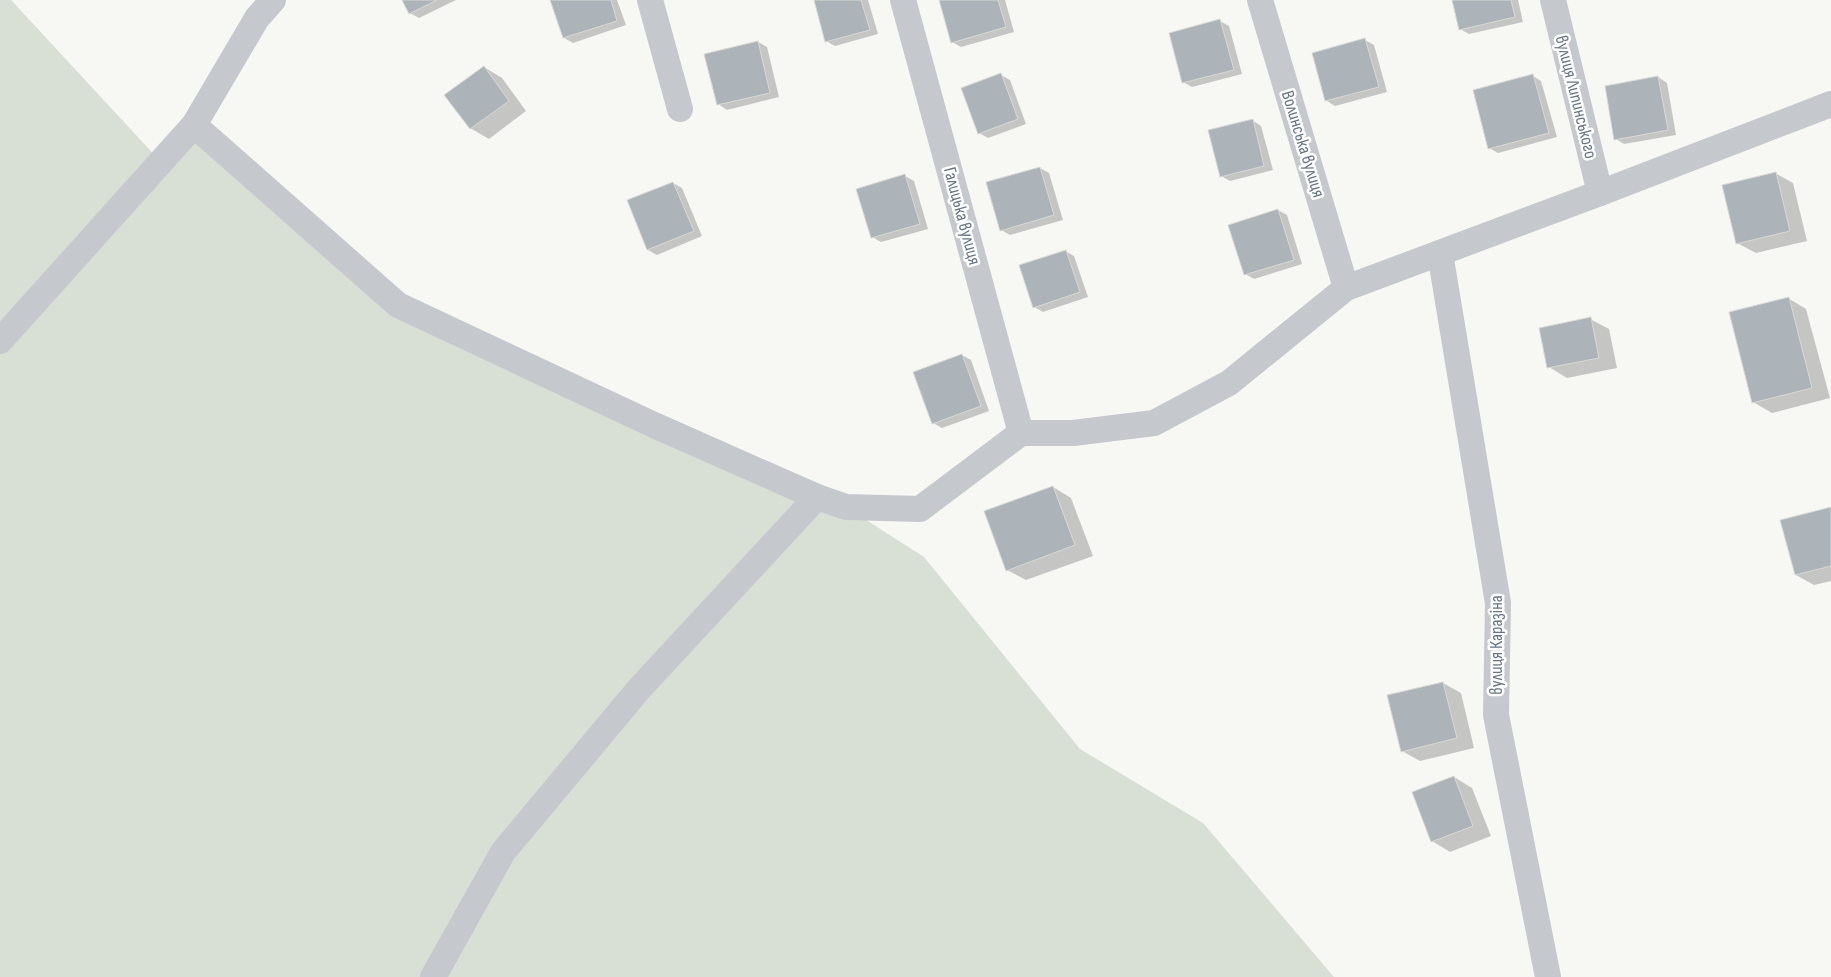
<svg xmlns="http://www.w3.org/2000/svg" width="1831" height="977" font-family="'Sofia Sans Condensed',sans-serif">
	<style>
		.green { fill: #d8dfd5 }
		.shadow { fill: #0003 }
		.building { fill: #acb3b9; stroke: #d9d9d6 }
		.lines { fill: none; stroke-linecap: round; stroke-linejoin: round }
		.street { stroke: #c5c8cc; stroke-width: 26 }
		.labels { text-anchor: middle; dominant-baseline: central; stroke-width: 5; stroke-linejoin: round; paint-order: stroke }
		.street-label { font-size: 18px; fill: #667586; stroke: #fff }
	</style>
	<rect width="100%" height="100%" fill="#f7f7f4"/>
	<polygon class="green" points="0,0 11,0 161,162 194,125 398,305 846,507 924,557 1080,749 1203,823 1334,977 0,977"/>
	<g class="shadow">
		<polygon points="403,0 456,0 419,18 410,13"/>
		<polygon points="551,0 617,0 626,25 573,43 564,38"/>
		<polygon points="815,0 868,0 878,34 835,46 826,41"/>
		<polygon points="940,0 1005,0 1014,32 961,47 952,42"/>
		<polygon points="1454,0 1518,0 1523,22 1469,34 1460,29"/>
		<polygon points="1220,21 1229,26 1242,74 1192,87 1183,82"/>
		<polygon points="1365,40 1374,45 1387,92 1335,106 1327,101"/>
		<polygon points="758,42 767,47 779,97 727,110 718,104"/>
		<polygon points="484,67 502,78 526,111 489,139 470,128"/>
		<polygon points="1001,75 1010,80 1026,124 988,138 979,133"/>
		<polygon points="1533,76 1541,81 1557,137 1498,153 1489,148"/>
		<polygon points="1658,77 1667,83 1676,135 1624,144 1616,139"/>
		<polygon points="1252,120 1261,126 1273,170 1230,181 1221,176"/>
		<polygon points="1040,168 1049,173 1063,220 1010,235 1001,230"/>
		<polygon points="1775,173 1793,183 1807,241 1756,253 1737,243"/>
		<polygon points="905,176 914,181 928,229 881,242 872,237"/>
		<polygon points="673,183 682,188 702,236 657,255 648,250 629,201"/>
		<polygon points="1278,210 1287,215 1302,264 1254,279 1245,274"/>
		<polygon points="1065,251 1074,256 1088,297 1043,312 1034,307"/>
		<polygon points="1788,298 1806,309 1830,398 1772,413 1753,402"/>
		<polygon points="1590,319 1609,329 1617,368 1567,378 1549,367"/>
		<polygon points="962,355 971,360 989,411 942,428 933,423"/>
		<polygon points="1053,487 1071,498 1093,556 1026,580 1007,570"/>
		<polygon points="1831,508 1831,581 1814,585 1796,575"/>
		<polygon points="1443,683 1461,693 1474,748 1420,761 1402,751"/>
		<polygon points="1454,777 1472,788 1491,836 1450,852 1432,841"/>
	</g>
	<g class="building">
		<polygon points="402,0 437,0 409,14"/>
		<polygon points="550,0 611,0 617,21 563,38"/>
		<polygon points="814,0 861,0 870,30 825,42"/>
		<polygon points="939,0 998,0 1006,27 951,43"/>
		<polygon points="1452,0 1511,0 1515,17 1459,30"/>
		<polygon points="1220,19 1234,70 1182,83 1169,33"/>
		<polygon points="1365,38 1379,87 1325,101 1312,53"/>
		<polygon points="758,41 770,93 717,105 704,54"/>
		<polygon points="484,66 509,101 470,129 444,95"/>
		<polygon points="1001,73 1018,119 978,134 961,88"/>
		<polygon points="1533,74 1549,133 1488,149 1473,90"/>
		<polygon points="1658,76 1668,130 1614,140 1605,86"/>
		<polygon points="1253,119 1264,166 1220,177 1208,130"/>
		<polygon points="1040,167 1054,215 1000,231 986,182"/>
		<polygon points="1776,172 1790,231 1736,244 1722,185"/>
		<polygon points="905,174 920,224 871,238 856,189"/>
		<polygon points="673,182 694,231 647,250 627,200"/>
		<polygon points="1278,209 1294,260 1244,275 1228,225"/>
		<polygon points="1066,250 1080,292 1033,308 1019,265"/>
		<polygon points="1789,297 1812,388 1752,403 1729,312"/>
		<polygon points="1591,317 1599,358 1547,368 1539,328"/>
		<polygon points="962,354 981,406 932,424 913,372"/>
		<polygon points="1053,486 1075,545 1006,571 984,511"/>
		<polygon points="1831,507 1831,566 1795,575 1780,520"/>
		<polygon points="1443,682 1457,738 1401,752 1387,695"/>
		<polygon points="1454,776 1473,826 1431,842 1412,792"/>
	</g>
	<g class="lines">
		<g class="street">
			<polyline points="650,0 680,109"/>
			<polyline points="903,0 1021,433"/>
			<polyline points="1260,0 1346,288"/>
			<polyline points="1553,0 1600,193"/>
			<polyline points="194,125 398,305 654,425 817,497 846,507 920,509 1021,433 1073,433 1154,423 1229,383 1346,288 1600,193 1831,104"/>
			<polyline points="1440,253 1498,603 1496,715 1548,977"/>
			<polyline points="0,341 194,125 257,18 273,0"/>
			<polyline points="433,977 503,852 639,689 817,497"/>
		</g>
	</g>
	<g class="labels">
		<g class="street-label">
			<text transform="translate(1576 97) rotate(76)">вулиця Липинського</text>
			<text transform="translate(1303 144) rotate(73)">Волинська вулиця</text>
			<text transform="translate(962 216) rotate(75)">Галицька вулиця</text>
			<text transform="translate(1496 645) rotate(-90)">вулиця Каразіна</text>
		</g>
	</g>
</svg>
